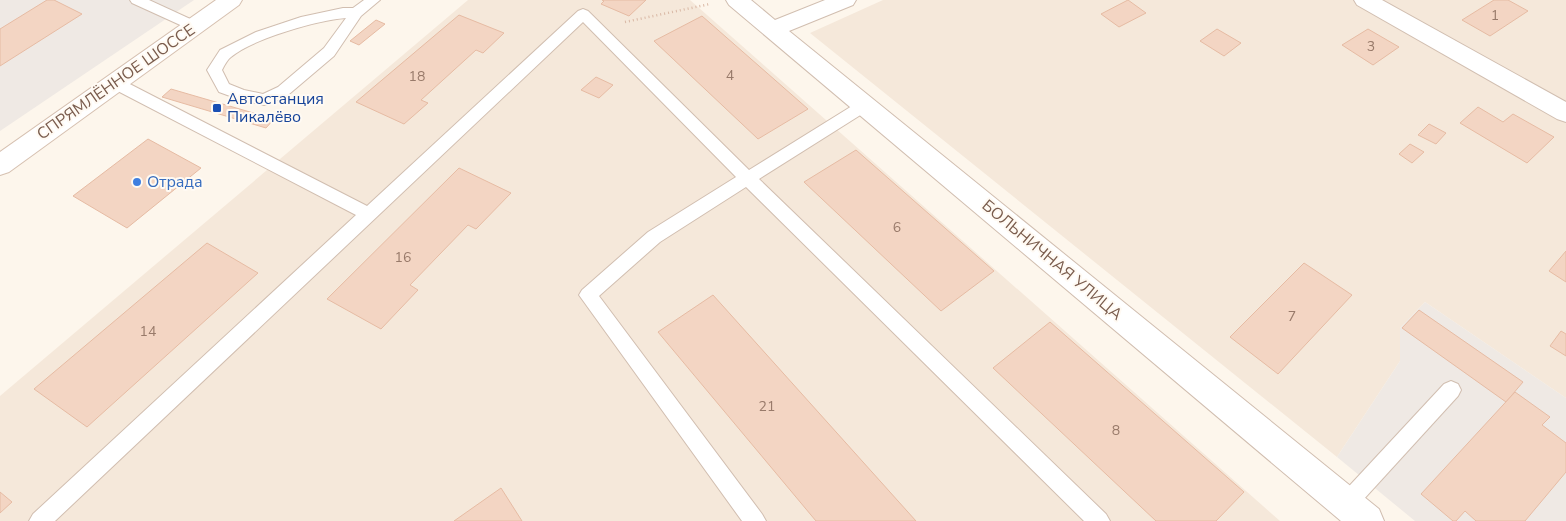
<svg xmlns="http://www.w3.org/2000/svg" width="1566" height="521" font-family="'Nunito Sans',sans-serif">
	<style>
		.residential { fill: #f5e8da }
		.industrial { fill: #efe9e4 }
		.building { fill: #f3d5c3; stroke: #e6bba3 }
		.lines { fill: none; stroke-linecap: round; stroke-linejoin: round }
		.lane-casing { stroke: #d1beb0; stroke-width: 2 }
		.street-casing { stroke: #d1beb0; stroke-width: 2 }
		.secondary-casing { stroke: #d6c0b0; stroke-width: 2 }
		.path { stroke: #d9b8a5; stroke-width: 2.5; stroke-dasharray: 1 3; stroke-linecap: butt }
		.lane { fill: #fff; fill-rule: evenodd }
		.street { fill: #fff; fill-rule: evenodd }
		.secondary { fill: #fff; fill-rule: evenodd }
		.transit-dot { fill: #1a4fb4; stroke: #fffaf3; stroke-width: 2 }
		.shop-dot { fill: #3f7fe0; stroke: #fffaf3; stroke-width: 2 }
		.labels { text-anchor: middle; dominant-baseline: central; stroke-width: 4; stroke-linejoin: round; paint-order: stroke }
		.number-label { font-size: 14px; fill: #987a6a }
		.street-label { font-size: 16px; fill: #7a5c4d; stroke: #fffaf3 }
		.transit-label { font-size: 16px; fill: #164399; stroke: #fffaf3; text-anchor: start }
		.shop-label { font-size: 16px; fill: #366cbe; stroke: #fffaf3; text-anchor: start }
	</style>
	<rect width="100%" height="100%" fill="#fdf6ec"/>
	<g class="residential">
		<polygon points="468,0 690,0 1280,521 0,521 0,396"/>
		<polygon points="883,0 1566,0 1566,398 1425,302 1400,328 1400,361 1337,457 810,33"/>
	</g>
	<g class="industrial">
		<polygon points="0,0 194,0 0,131"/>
		<polygon points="1425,302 1566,398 1566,521 1415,521 1337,457 1400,361 1400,328"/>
	</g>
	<g class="building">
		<polygon points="47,0 54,0 82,14 0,66 0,29"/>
		<polygon points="602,0 646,0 629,16 601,4 604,1"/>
		<polygon points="1128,0 1146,13 1119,27 1101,14"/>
		<polygon points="1494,0 1508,0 1528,11 1490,36 1462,20"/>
		<polygon points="459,15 504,33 483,53 476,50 421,100 428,103 404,124 356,102"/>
		<polygon points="702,16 808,109 758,139 654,41"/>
		<polygon points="376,20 385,24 359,45 350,41"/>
		<polygon points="1217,29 1241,43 1224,56 1200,41"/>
		<polygon points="1368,29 1399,47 1373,65 1342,45"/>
		<polygon points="596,77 613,85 599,98 581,90"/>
		<polygon points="171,89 274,119 266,128 162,97"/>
		<polygon points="1478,107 1503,122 1513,114 1554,137 1527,163 1460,123"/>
		<polygon points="1429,124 1446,133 1436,144 1418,135"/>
		<polygon points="148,139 201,168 127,228 73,196"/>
		<polygon points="1410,144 1424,152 1412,163 1399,154"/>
		<polygon points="856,150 994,271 941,311 804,182"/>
		<polygon points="459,168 511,193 476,229 468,225 410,285 418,290 381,329 327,299"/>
		<polygon points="207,243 258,273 87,427 34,389"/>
		<polygon points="1566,251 1566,282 1549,271"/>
		<polygon points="1304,263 1352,295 1278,374 1230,337"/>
		<polygon points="713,295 916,521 816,521 658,332"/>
		<polygon points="1419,310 1523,382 1506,402 1402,328"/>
		<polygon points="1050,322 1244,492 1216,521 1156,521 993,368"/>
		<polygon points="1561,331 1566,334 1566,356 1550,346"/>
		<polygon points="1515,392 1550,417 1542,425 1566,443 1566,472 1525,521 1476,521 1465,511 1456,521 1453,521 1421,494"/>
		<polygon points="501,488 522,521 454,521"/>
		<polygon points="0,492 12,502 0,513"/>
	</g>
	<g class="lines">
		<g class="lane-casing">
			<g id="lane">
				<polygon points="130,0 149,0 199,23 201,26 199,29 189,29 132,3"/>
				<path d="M364,0H380L361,16L334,56L288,95L269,104L264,105L241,100L219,92L207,70L220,50L256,32L301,17L343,8H353ZM346,18L324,48L278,87L263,94L244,90L229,84L222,70C224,66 227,60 231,57C252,39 318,20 346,18Z"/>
				<polygon points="583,9 588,11 749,170 860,101 865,100 870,101 873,105 870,109 759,179 1106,514 1110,521 1084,521 746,187 660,242 599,296 762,514 766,521 742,521 579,295 582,290 648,232 736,177 583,22 55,521 29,521 33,514 356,215 110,87 108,83 110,79 115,78 120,79 367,206 578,11"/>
				<polygon points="1451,381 1458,384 1461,390 1458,396 1353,511 1346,514 1339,511 1336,504 1339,497 1444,384"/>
			</g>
		</g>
		<g class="street-casing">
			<g id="street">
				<polygon points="726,0 751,0 775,20 825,0 856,0 853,5 789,31 1379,509 1384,521 1341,521 729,5"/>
				<polygon points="1354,0 1382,0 1566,102 1566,122 1557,119 1357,5"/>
			</g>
		</g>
		<g class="secondary-casing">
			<polygon id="secondary" points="216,0 242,0 239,5 9,172 0,175 0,152"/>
		</g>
		<polyline class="path" points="625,22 710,4"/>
		<use href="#lane" class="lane"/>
		<use href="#street" class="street"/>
		<use href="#secondary" class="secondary"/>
	</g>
	<rect class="transit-dot" x="212" y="103" width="10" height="10" rx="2.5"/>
	<circle class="shop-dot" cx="137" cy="182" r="5"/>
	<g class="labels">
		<g class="number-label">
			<text x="1495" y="15">1</text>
			<text x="1371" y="46">3</text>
			<text x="730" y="75">4</text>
			<text x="417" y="76">18</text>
			<text x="897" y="227">6</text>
			<text x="403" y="257">16</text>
			<text x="1292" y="316">7</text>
			<text x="148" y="331">14</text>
			<text x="767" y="406">21</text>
			<text x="1116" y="430">8</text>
		</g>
		<g class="street-label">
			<text transform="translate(116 82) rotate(-35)">СПРЯМЛЁННОЕ ШОССЕ</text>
			<text transform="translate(1052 260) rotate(40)">БОЛЬНИЧНАЯ УЛИЦА</text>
		</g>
		<g class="transit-label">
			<text x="227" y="99">Автостанция<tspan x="227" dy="18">Пикалёво</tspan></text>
		</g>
		<g class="shop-label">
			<text x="147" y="182">Отрада</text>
		</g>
	</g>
</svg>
